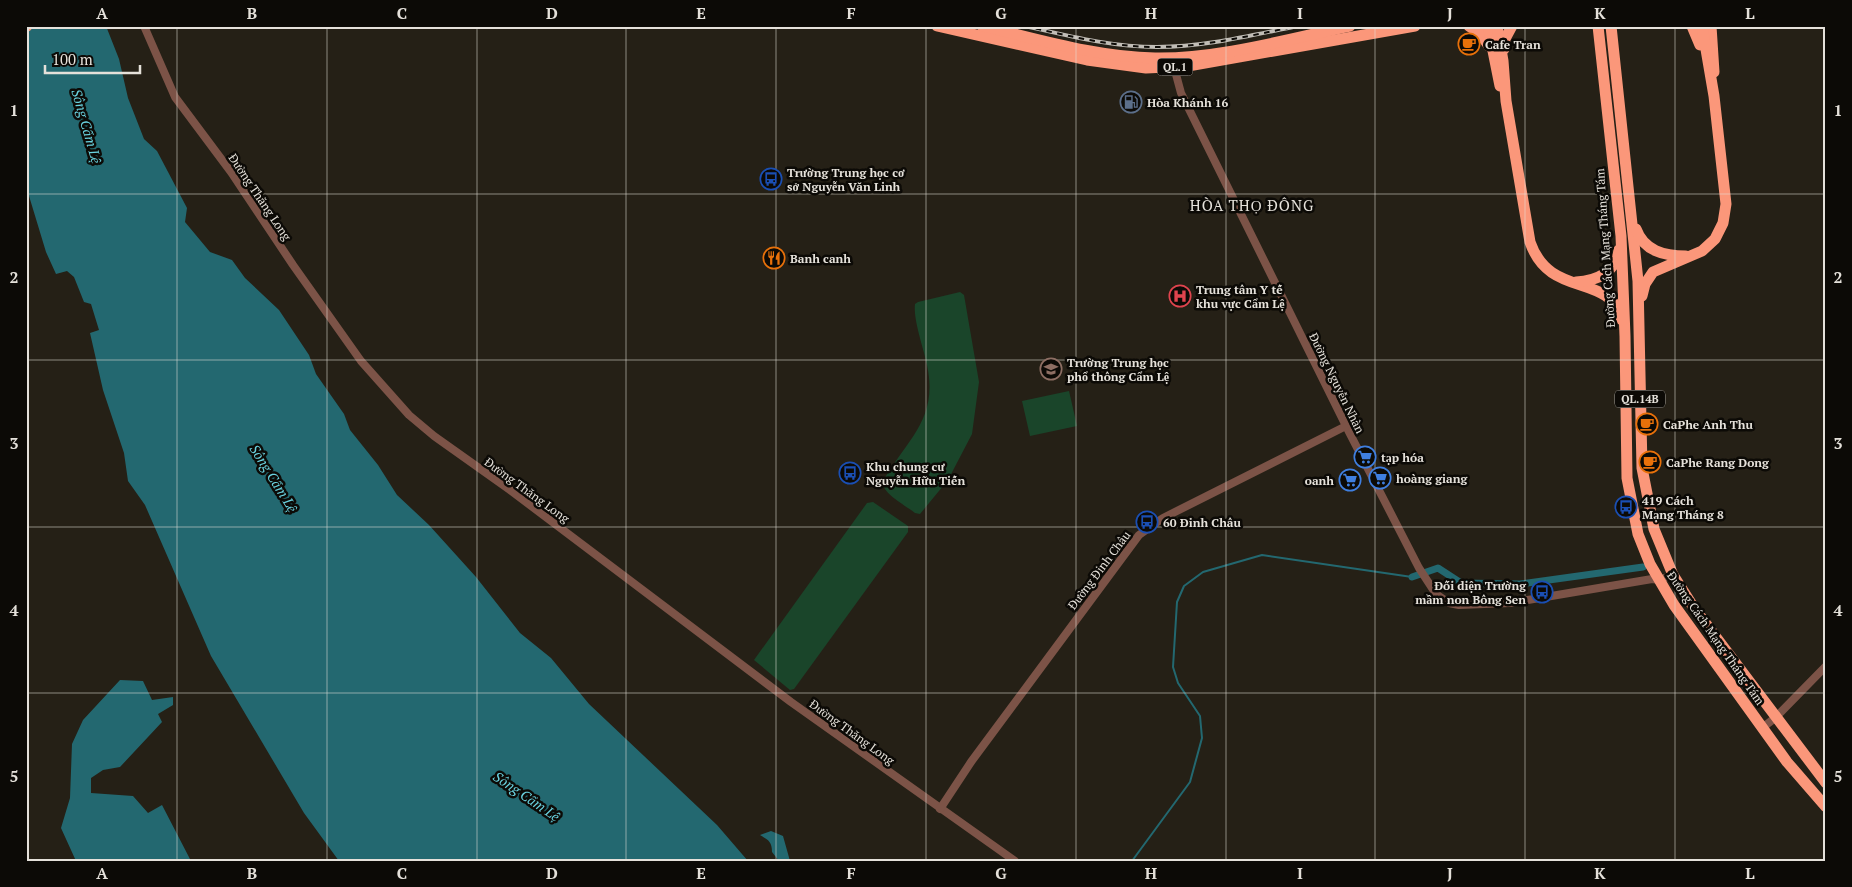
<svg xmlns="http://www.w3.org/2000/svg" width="1852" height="887" font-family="'PT Serif',serif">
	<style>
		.green { fill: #1a452a }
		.water { fill: #236870 }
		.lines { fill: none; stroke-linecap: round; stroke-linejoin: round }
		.stream { stroke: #236870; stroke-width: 2 }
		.canal { stroke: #236870; stroke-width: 7 }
		.minor { stroke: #7c5347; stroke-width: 8 }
		.highway { stroke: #fb977a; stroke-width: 11 }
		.rail-casing { stroke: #c1bdb6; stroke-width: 4 }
		.rail { stroke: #0c0a06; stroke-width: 2; stroke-dasharray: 5.5; stroke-linecap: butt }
		.grid { fill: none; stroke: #e5e1da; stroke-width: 1; stroke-opacity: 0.55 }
		.labels { text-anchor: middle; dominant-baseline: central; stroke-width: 5; stroke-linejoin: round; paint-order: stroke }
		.shield { fill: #0c0a06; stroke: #a4a09a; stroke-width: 1 }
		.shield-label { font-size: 11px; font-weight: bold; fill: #e5e1da }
		.poi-label { font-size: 12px; font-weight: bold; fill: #e5e1da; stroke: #0c0a06; text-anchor: start }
		.street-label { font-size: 12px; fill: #e5e1da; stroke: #0c0a06 }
		.water-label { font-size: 14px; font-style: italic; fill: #6ad3e0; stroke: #0c0a06 }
		.quarter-label { font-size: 15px; letter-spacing: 1px; fill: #e5e1da; stroke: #0c0a06 }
		.neatline { fill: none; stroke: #e5e1da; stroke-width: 2 }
		.grid-label { font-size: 16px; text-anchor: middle; font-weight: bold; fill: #e5e1da }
	</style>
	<rect width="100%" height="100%" fill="#252016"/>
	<g class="green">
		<path d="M960,292L964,295L979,382L972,434L948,480L920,514L915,513C905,505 885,495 882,483C906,440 939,420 927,365C924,349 913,320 915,304L918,302Z"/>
		<polygon points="1069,391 1077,426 1030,436 1022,401"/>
		<polygon points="873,502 908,526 908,532 794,689 790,690 754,660 867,503"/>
	</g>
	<g class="water">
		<polygon points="26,26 106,26 119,59 128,98 144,139 157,151 187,208 185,222 210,252 232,260 245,278 279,310 309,355 316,374 344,414 350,430 378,465 397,495 429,525 476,577 520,633 551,658 589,704 717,825 748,861 339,861 304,813 211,656 145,505 128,481 124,453 103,390 90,333 99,330 91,304 84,302 74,277 67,271 56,274 46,252 26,186"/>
		<polygon points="120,680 143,681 152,700 173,697 173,705 158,714 162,722 120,767 103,770 91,778 91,793 133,796 148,813 162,805 191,861 76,861 61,828 70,798 72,744 83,720"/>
		<path d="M771,831L783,836L790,861H779L772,852C772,841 768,840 760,835Z"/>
	</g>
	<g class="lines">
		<polyline class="stream" points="1132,861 1190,782 1202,738 1200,716 1178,683 1173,667 1177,602 1184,586 1203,572 1262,555 1412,577"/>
		<polyline class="canal" points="1412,577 1438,568 1461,583 1520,584 1643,567"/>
		<g class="minor">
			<polyline points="144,26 175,97 231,172 293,265 361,361 409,415 434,436 510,490 791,702 1015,861"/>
			<polyline points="1174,67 1181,93 1349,432 1419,568 1436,594 1449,603 1459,605 1510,603 1652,579 1659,580 1673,575"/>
			<polyline points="1762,728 1775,718 1826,666"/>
			<polyline points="940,809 971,762 1139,535 1163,518 1346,426"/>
		</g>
		<g class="highway">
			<polyline points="26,26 27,26"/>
			<polyline points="937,26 1087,60 1146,68 1188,66 1415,26"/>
			<path d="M982,26C1038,39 1096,57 1155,58C1218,59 1288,39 1350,26"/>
			<polyline points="1469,26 1480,33 1489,46"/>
			<polyline points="1488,26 1500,86"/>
			<path d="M1497,26L1503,61L1506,101L1530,242C1550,300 1609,271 1622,320"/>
			<polyline points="1598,26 1621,236 1625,336 1627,478 1638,534 1650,564 1674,605 1787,762 1826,807"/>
			<polyline points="1611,26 1638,281 1642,468 1654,529 1673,575 1694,608 1826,783"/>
			<polyline points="1692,26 1700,45"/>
			<polyline points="1711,26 1714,72"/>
			<polyline points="1504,49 1505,39 1512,26"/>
			<path d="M1636,229C1644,251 1664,256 1686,256"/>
			<path d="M1576,282C1597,281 1616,272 1619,250"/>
			<polyline points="1642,296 1645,284 1653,272 1702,251 1715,239 1723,223 1726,204 1714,96 1702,26"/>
		</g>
		<g class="rail-casing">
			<path id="rail" d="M1025,26C1069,36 1112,47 1157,47C1205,47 1252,35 1298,26"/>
		</g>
		<use href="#rail" class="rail"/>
	</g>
	<path class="grid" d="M177,26V861M327,26V861M477,26V861M626,26V861M776,26V861M926,26V861M1076,26V861M1226,26V861M1375,26V861M1525,26V861M1675,26V861M26,194H1826M26,360H1826M26,527H1826M26,693H1826"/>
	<defs>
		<g id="cafe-ring" transform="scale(1.125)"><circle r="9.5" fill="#0c0a06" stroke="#e8710a" stroke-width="1.5"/><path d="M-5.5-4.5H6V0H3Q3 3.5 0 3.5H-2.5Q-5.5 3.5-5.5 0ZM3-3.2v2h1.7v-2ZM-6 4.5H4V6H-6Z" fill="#e8710a"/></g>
		<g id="fuel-ring" transform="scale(1.125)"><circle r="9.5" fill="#0c0a06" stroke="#5c6f8a" stroke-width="1.5"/><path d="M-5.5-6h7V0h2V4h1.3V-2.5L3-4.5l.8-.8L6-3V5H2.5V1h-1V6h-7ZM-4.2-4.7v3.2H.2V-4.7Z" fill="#5c6f8a"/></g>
		<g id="bus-ring" transform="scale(1.125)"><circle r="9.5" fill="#0c0a06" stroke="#1a4fb4" stroke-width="1.5"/><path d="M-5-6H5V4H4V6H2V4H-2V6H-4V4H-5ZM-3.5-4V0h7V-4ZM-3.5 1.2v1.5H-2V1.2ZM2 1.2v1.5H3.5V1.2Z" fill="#1a4fb4"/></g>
		<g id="restaurant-ring" transform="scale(1.125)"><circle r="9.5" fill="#0c0a06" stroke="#e8710a" stroke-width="1.5"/><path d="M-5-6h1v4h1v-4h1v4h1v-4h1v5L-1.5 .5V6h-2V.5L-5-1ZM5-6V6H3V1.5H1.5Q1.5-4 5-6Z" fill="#e8710a"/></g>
		<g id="hospital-ring" transform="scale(1.125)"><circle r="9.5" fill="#0c0a06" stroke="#e0444e" stroke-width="1.5"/><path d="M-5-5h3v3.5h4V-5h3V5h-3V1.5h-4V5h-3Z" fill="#e0444e"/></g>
		<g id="school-ring" transform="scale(1.125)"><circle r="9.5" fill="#0c0a06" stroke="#8d6e63" stroke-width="1.5"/><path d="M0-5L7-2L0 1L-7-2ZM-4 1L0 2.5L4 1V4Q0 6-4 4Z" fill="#8d6e63"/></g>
		<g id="supermarket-ring" transform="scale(1.125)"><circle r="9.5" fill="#0c0a06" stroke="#3f7fe0" stroke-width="1.5"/><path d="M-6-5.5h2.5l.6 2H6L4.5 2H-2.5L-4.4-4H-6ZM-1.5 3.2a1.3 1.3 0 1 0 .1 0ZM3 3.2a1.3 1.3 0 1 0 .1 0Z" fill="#3f7fe0"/></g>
	</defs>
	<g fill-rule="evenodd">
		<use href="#cafe-ring" x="1469" y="44"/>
		<use href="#fuel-ring" x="1131" y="102"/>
		<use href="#bus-ring" x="771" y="179"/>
		<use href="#restaurant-ring" x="774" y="258"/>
		<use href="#hospital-ring" x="1180" y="296"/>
		<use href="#school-ring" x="1051" y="369"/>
		<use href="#cafe-ring" x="1647" y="424"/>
		<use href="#supermarket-ring" x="1365" y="457"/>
		<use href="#cafe-ring" x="1650" y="462"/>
		<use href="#bus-ring" x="850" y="473"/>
		<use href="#supermarket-ring" x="1380" y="478"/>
		<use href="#supermarket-ring" x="1350" y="480"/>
		<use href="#bus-ring" x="1626" y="507"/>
		<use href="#bus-ring" x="1147" y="522"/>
		<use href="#bus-ring" x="1542" y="592"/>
	</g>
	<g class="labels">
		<g class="shield">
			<rect x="1157.5" y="58.5" width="35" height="17" rx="4"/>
			<rect x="1615" y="390.5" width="50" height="17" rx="4"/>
		</g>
		<g class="shield-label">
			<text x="1175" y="67">QL.1</text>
			<text x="1640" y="399">QL.14B</text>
		</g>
		<g class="poi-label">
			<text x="1485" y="44">Cafe Tran</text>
			<text x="1147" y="102">Hòa Khánh 16</text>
			<text x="787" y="172">Trường Trung học cơ<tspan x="787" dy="14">sở Nguyễn Văn Linh</tspan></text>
			<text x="790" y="258">Banh canh</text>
			<text x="1196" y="289">Trung tâm Y tế<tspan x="1196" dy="14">khu vực Cẩm Lệ</tspan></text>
			<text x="1067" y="362">Trường Trung học<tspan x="1067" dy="14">phổ thông Cẩm Lệ</tspan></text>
			<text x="1663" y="424">CaPhe Anh Thu</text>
			<text x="1381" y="457">tạp hóa</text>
			<text x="1666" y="462">CaPhe Rang Dong</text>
			<text x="866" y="466">Khu chung cư<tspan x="866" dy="14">Nguyễn Hữu Tiến</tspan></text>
			<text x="1396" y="478">hoàng giang</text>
			<text x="1334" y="480" text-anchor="end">oanh</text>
			<text x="1642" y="500">419 Cách<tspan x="1642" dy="14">Mạng Tháng 8</tspan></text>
			<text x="1163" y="522">60 Đinh Châu</text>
			<text x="1526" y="585" text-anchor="end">Đối diện Trường<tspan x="1526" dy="14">mầm non Bông Sen</tspan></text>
		</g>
		<g class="street-label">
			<text transform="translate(260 197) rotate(56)">Đường Thăng Long</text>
			<text transform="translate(1605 248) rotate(-94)">Đường Cách Mạng Tháng Tám</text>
			<text transform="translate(1337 383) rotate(64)">Đường Nguyễn Nhàn</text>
			<text transform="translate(527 490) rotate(36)">Đường Thăng Long</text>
			<text transform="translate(1099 570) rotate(-53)">Đường Đinh Châu</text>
			<text transform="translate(1716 638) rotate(55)">Đường Cách Mạng Tháng Tám</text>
			<text transform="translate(852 732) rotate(36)">Đường Thăng Long</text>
		</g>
		<g class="water-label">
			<text transform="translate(87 126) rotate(74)">Sông Cẩm Lệ</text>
			<text transform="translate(274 478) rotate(58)">Sông Cẩm Lệ</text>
			<text transform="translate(527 796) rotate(34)">Sông Cẩm Lệ</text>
		</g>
		<g class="quarter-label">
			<text x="1252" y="205">HÒA THỌ ĐÔNG</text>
		</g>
	</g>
	<rect width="1852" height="887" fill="none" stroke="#0c0a06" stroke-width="55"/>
	<path d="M45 65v8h95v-8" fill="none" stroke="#e5e1da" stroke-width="2.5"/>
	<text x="52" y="65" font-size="15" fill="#e5e1da" stroke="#0c0a06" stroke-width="4" paint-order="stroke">100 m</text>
	<rect x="28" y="28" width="1796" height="832" class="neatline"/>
	<g class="grid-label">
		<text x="102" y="19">A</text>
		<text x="252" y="19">B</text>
		<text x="402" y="19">C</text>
		<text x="552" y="19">D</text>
		<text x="701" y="19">E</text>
		<text x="851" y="19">F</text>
		<text x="1001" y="19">G</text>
		<text x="1151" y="19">H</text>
		<text x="1300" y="19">I</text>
		<text x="1450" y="19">J</text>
		<text x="1600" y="19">K</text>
		<text x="1750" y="19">L</text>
		<text x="14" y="116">1</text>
		<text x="1838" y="116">1</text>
		<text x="14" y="283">2</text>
		<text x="1838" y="283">2</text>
		<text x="14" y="449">3</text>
		<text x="1838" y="449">3</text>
		<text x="14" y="616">4</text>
		<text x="1838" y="616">4</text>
		<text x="14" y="782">5</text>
		<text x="1838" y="782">5</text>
		<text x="102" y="879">A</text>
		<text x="252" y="879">B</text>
		<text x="402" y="879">C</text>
		<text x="552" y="879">D</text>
		<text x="701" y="879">E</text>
		<text x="851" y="879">F</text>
		<text x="1001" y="879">G</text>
		<text x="1151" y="879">H</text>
		<text x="1300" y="879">I</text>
		<text x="1450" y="879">J</text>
		<text x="1600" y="879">K</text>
		<text x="1750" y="879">L</text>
	</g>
</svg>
